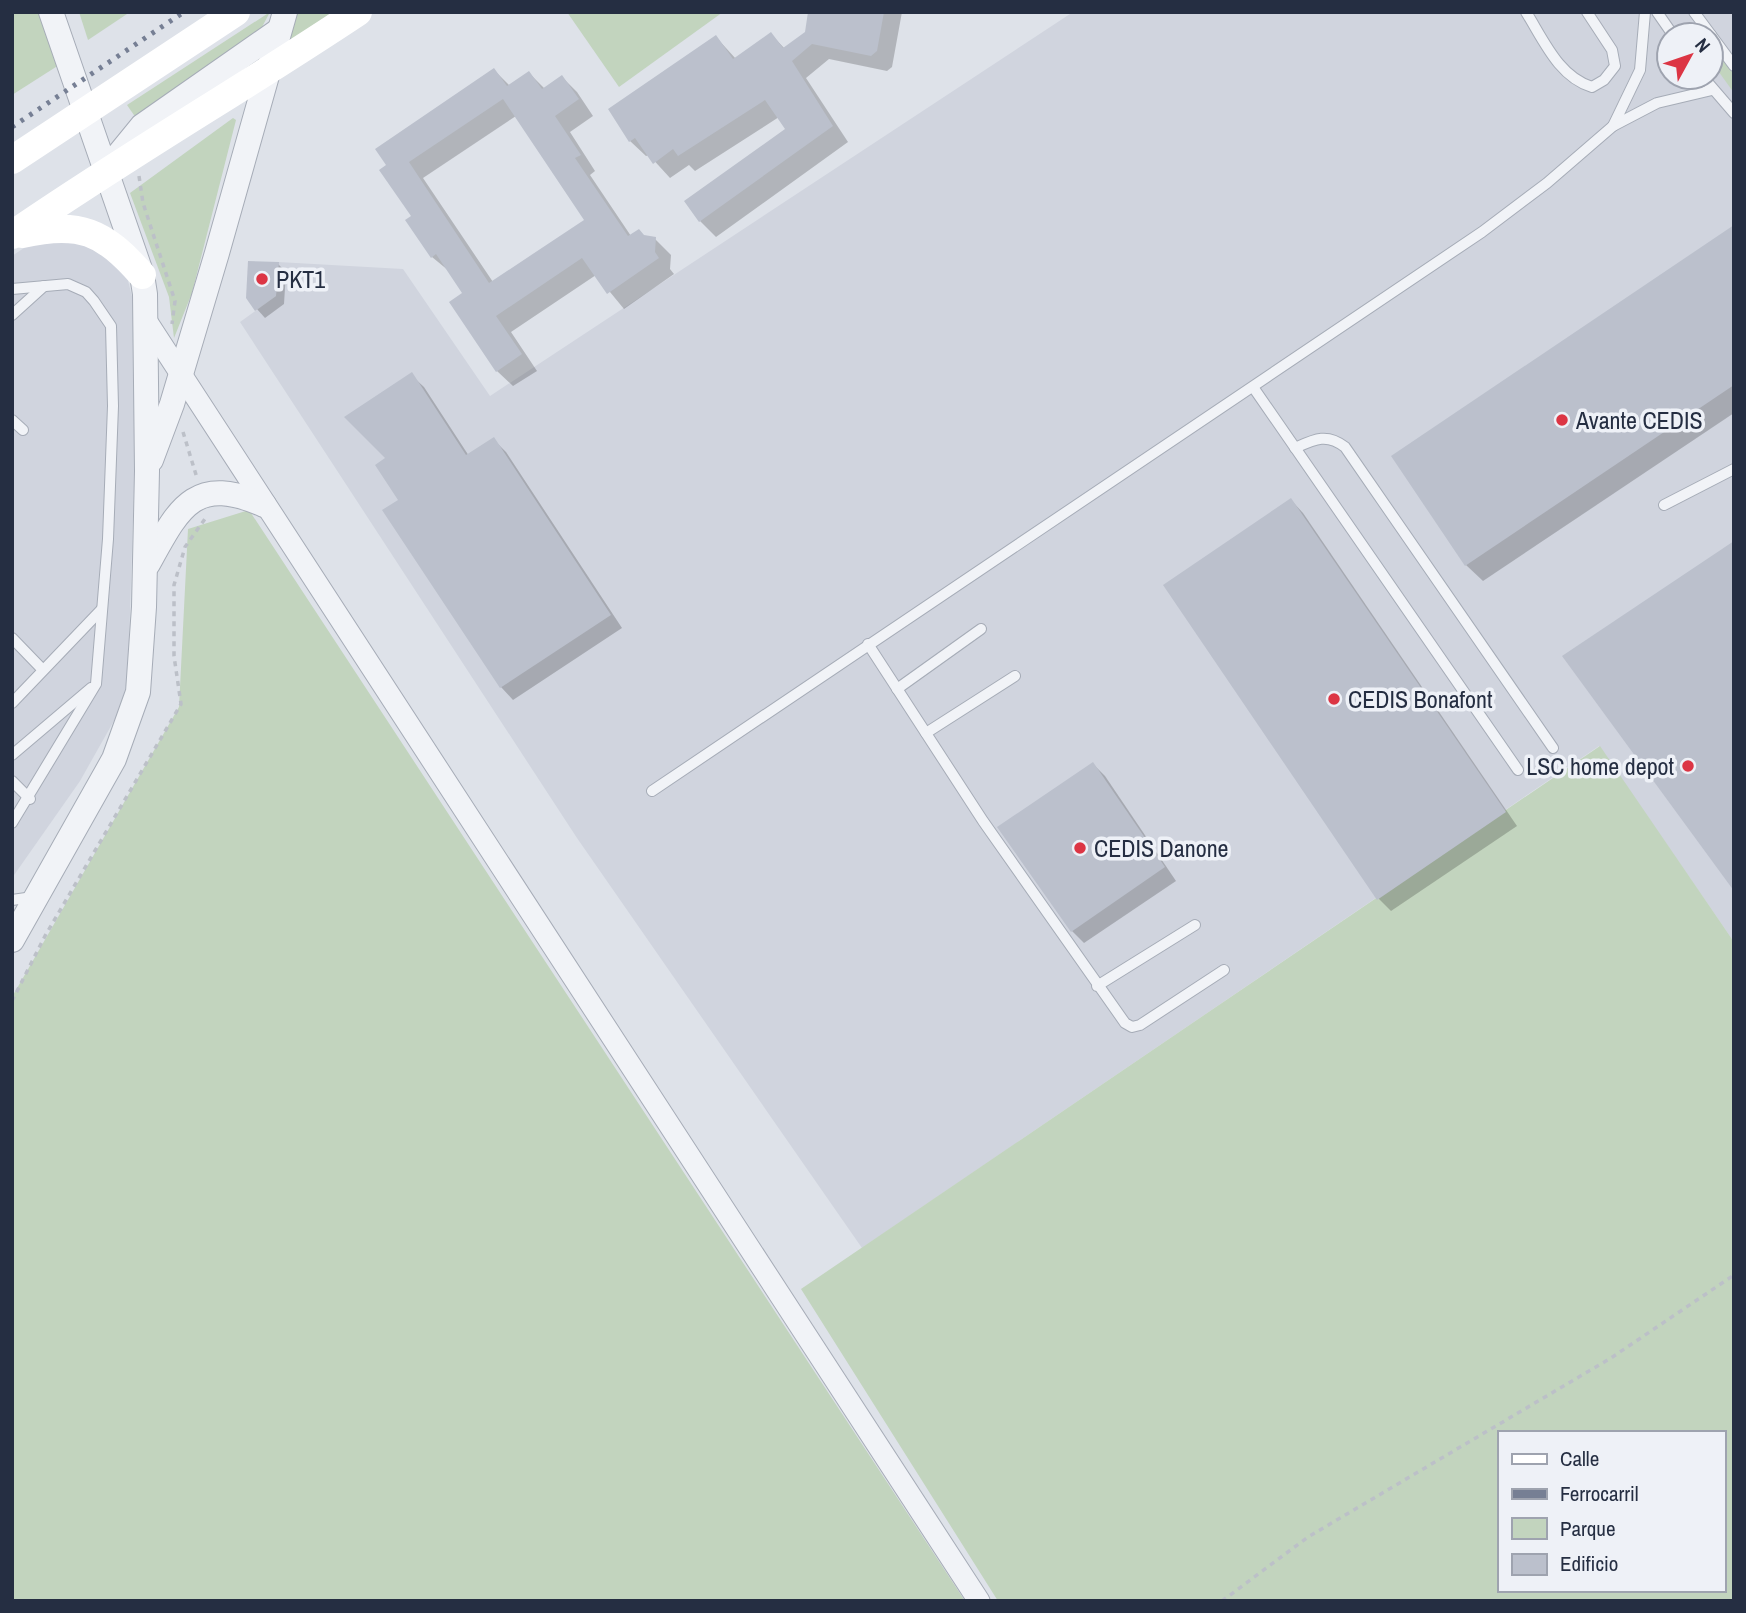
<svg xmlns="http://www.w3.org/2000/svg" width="1746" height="1613" font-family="'Archivo Narrow',sans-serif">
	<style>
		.built { fill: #d0d4de; fill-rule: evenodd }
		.green { fill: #c2d4be; fill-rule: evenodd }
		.shadow { fill: #0003; fill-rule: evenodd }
		.building { fill: #bbc0cc; fill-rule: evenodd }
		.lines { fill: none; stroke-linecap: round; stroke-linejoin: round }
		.service-casing { stroke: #a6acb7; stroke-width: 12 }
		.minor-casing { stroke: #a6acb7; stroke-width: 23 }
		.tertiary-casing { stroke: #a6acb7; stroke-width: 26 }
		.path { stroke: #bcc0c8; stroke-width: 3.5; stroke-dasharray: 5 5; stroke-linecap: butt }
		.service { stroke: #f1f3f7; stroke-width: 10 }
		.minor { stroke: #f1f3f7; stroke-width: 21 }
		.tertiary { stroke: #f1f3f7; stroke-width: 24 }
		.secondary { stroke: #fff; stroke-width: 28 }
		.rail { stroke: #767f94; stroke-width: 5; stroke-dasharray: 3.5 7; stroke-linecap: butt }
		.poi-dot { fill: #dc3544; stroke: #eef1f7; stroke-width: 2.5 }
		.labels { text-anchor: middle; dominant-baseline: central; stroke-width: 7; stroke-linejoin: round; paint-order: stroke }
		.poi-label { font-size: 24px; fill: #252e42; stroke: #eef1f7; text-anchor: start }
	</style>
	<rect width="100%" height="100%" fill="#dee2e9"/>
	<g class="built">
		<path d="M1073,12H1734V942L1599,746L862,1248L577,838L240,322L276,296L278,262L403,269L490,396ZM1669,35H1711V77H1669Z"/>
		<polygon points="78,237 126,273 139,324 128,677 120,710 80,781 12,878 12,256 36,240"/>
	</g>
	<g class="green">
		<polygon points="12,12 40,12 59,65 12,95"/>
		<polygon points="79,12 130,12 88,40"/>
		<polygon points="270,12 262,27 136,118 127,105"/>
		<polygon points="297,12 333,12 291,40 288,34"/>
		<polygon points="567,12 723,12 619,87"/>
		<polygon points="1711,40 1734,70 1734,93 1711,61"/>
		<polygon points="233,118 236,120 192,293 174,338 169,297 130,193"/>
		<polygon points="249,510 965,1601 12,1601 12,997 179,707 188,529"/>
		<path d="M1600,746L1734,942V1601H998L801,1289ZM1499,1433H1723V1590H1499Z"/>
	</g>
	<g class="shadow">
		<polygon points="810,12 902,12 892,67 887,71 829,59 806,78 848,142 716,237 700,221 788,129 779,117 695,171 689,165 670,178 649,155 646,156 630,141 716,37 736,59 771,34 785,49 806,33"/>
		<path d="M494,70L510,86L529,73L545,89L562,77L577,92L593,116L570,132L595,171L590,175L631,236L655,239L671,255L670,269L674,274L624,309L596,275L511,332L537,371L513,386L497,371L465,294L449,271L432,257L413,217L382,170ZM516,116L586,220L493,282L423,178Z"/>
		<polygon points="1734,227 1734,413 1483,581 1466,565"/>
		<polygon points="278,264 286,272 284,304 265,318 247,298"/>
		<polygon points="411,375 424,387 469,456 493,439 506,452 622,628 513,700 501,687 384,511 400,500 388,459"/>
		<polygon points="1291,500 1303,513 1517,826 1391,911 1379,899"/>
		<polygon points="1093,764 1105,776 1176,881 1084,943 1072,931"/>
	</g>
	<g class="building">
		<polygon points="808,12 884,12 877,51 871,56 812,44 792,61 833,126 699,222 684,201 785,129 765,100 678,156 673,149 653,164 635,138 629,142 608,109 716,35 733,59 771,32 783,48 805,32"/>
		<path d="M494,68L507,86L529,71L542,89L562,75L579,99L555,116L581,155L575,158L628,236L639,229L644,235L656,237L655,252L659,258L607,294L582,258L496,316L522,354L496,372L449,302L462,293L436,254L431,258L405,220L411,216L379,170L386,165L375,149ZM503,99L584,220L489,283L409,162Z"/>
		<polygon points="1734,225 1734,385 1465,566 1391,456"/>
		<polygon points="248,261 279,262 276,296 255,311 246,298"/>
		<polygon points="412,372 466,455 494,437 611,615 500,688 382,510 398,500 375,465 385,458 344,417"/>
		<polygon points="1291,498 1506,812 1377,900 1163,585"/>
		<polygon points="1734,541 1734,891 1562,656"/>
		<polygon points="1093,762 1165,867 1071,932 997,827"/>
	</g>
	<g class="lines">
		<g class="service-casing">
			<g id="service">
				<path d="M1526,12C1544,41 1559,77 1592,87L1604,80L1615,66L1612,50L1587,12"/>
				<polyline points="1657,12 1673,35"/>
				<polyline points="1694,12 1711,35"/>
				<polyline points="1711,35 1734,66"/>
				<polyline points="1703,77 1734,113"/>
				<polyline points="1613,126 1640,70 1645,12"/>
				<polyline points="12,289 68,284 86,292 94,301 111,326 113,406 108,539 96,684 12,823"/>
				<polyline points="12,315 44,286"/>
				<polyline points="1253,387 1518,770"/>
				<polyline points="12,420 23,430"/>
				<path d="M1295,448C1315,439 1327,433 1345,447L1553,748"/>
				<polyline points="1664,505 1734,469"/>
				<polyline points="12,638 42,669"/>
				<polyline points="868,644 983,821 1125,1023 1132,1027 1140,1025 1224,970"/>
				<polyline points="897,689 981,629"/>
				<polyline points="12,703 102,609"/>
				<polyline points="926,733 1015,676"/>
				<polyline points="12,755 91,688"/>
				<polyline points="12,781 30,799"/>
				<polyline points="652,791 1482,232 1547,183 1613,126 1657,103 1712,90"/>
				<polyline points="12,900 33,897"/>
				<polyline points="1097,986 1195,925"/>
			</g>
		</g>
		<g class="minor-casing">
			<polyline id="minor" points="147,322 979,1601"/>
		</g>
		<g class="tertiary-casing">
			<g id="tertiary">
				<polyline points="106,170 142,126 278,31"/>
				<polyline points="151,460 172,404 217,253 285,12"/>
				<path d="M148,564C179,508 194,474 264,505"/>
				<polyline points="12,940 114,759 138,692 144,607 147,471 145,294 142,275 51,12"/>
			</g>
		</g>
		<g class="path">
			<polyline points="139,176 143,203 175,301 172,324"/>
			<polyline points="183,432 197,478"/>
			<polyline points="12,1001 45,936 181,704 174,656 174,585 185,547 207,516"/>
			<polyline points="1222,1601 1308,1537 1611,1358 1734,1275"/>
		</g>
		<use href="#service" class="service"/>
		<use href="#minor" class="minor"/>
		<use href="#tertiary" class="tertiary"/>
		<g class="secondary">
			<polyline points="12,160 236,12"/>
			<path d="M22,234C80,221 103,231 142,275"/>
			<path d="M12,235C125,157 244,88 358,12"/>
		</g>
		<polyline class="rail" points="12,127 184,12"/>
	</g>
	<g class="poi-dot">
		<circle cx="262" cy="279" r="7"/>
		<circle cx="1562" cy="420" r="7"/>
		<circle cx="1334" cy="699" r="7"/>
		<circle cx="1688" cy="766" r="7"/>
		<circle cx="1080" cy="848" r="7"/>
	</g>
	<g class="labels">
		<g class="poi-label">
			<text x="276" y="279">PKT1</text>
			<text x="1576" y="420">Avante CEDIS</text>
			<text x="1348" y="699">CEDIS Bonafont</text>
			<text x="1674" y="766" text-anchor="end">LSC home depot</text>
			<text x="1094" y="848">CEDIS Danone</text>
		</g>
	</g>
	<rect width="1746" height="1613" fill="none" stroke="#252e42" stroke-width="28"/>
	<rect x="1498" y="1431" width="228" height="161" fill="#eef1f7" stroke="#9ea3af" stroke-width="2"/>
	<rect x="1512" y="1454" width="35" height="10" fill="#ffffff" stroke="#9ea3af" stroke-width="2"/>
	<text x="1560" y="1466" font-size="21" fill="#252e42">Calle</text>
	<rect x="1512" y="1489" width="35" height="10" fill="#767f94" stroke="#9ea3af" stroke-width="2"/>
	<text x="1560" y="1501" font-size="21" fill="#252e42">Ferrocarril</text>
	<rect x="1512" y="1518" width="35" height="21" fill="#c2d4be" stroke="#9ea3af" stroke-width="2"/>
	<text x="1560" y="1536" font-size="21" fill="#252e42">Parque</text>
	<rect x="1512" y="1554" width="35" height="21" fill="#bbc0cc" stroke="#9ea3af" stroke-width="2"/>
	<text x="1560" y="1571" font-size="21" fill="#252e42">Edificio</text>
	<g transform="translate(1690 56) rotate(50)"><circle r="33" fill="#eef1f7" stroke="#9ea3af" stroke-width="2"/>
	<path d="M0-5L12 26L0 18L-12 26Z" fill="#dc3544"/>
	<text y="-10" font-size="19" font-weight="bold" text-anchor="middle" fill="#252e42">N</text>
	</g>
</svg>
